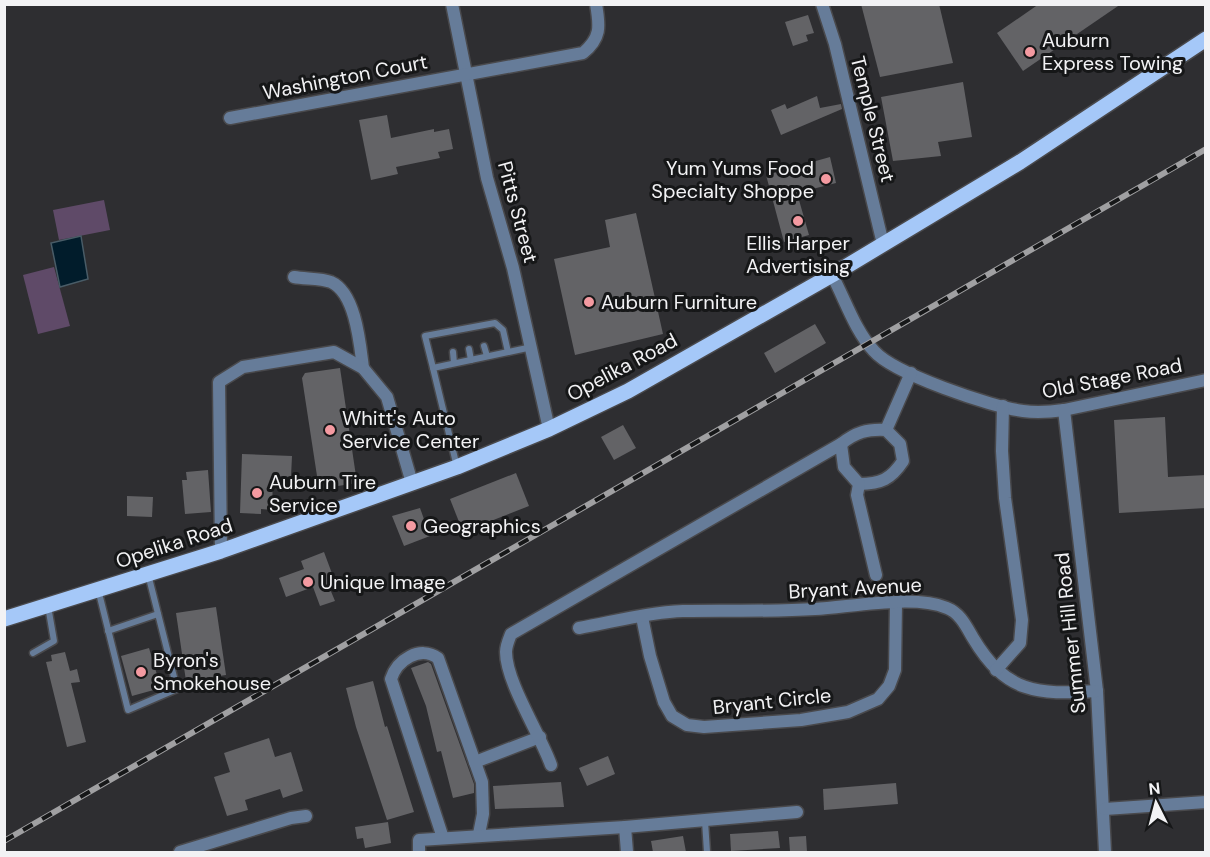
<svg xmlns="http://www.w3.org/2000/svg" width="1210" height="857" font-family="'DM Sans',sans-serif">
	<style>
		.green { fill: #5f4a68 }
		.water { fill: #011c2b; stroke: #495c67; stroke-width: 1.5 }
		.building { fill: #636366 }
		.lines { fill: none; stroke-linecap: round; stroke-linejoin: round }
		.service-casing { stroke: #49494c; stroke-width: 9 }
		.minor-casing { stroke: #49494c; stroke-width: 15 }
		.primary-casing { stroke: #49494c; stroke-width: 18 }
		.service { stroke: #667c99; stroke-width: 6 }
		.minor { stroke: #667c99; stroke-width: 12 }
		.primary { stroke: #a5c8f8; stroke-width: 15 }
		.rail-casing { stroke: #a0a0a2; stroke-width: 6 }
		.rail { stroke: #161718; stroke-width: 4; stroke-dasharray: 11; stroke-linecap: butt }
		.poi-dot { fill: #f49aa1; stroke: #161718; stroke-width: 2 }
		.labels { text-anchor: middle; dominant-baseline: central; stroke-width: 6; stroke-linejoin: round; paint-order: stroke }
		.poi-label { font-size: 20px; fill: #f2f2f4; stroke: #161718; text-anchor: start }
		.street-label { font-size: 20px; fill: #f2f2f4; stroke: #161718 }
	</style>
	<rect width="100%" height="100%" fill="#2e2e31"/>
	<g class="green">
		<polygon points="104,200 110,230 59,240 53,210"/>
		<polygon points="54,267 70,326 38,334 23,275"/>
	</g>
	<polygon class="water" points="81,236 88,279 60,287 51,243"/>
	<g class="building">
		<polygon points="861,4 939,4 953,63 880,77"/>
		<polygon points="1039,4 1121,4 1023,71 997,33"/>
		<polygon points="808,15 814,33 806,35 808,41 793,46 785,22"/>
		<polygon points="963,82 972,137 938,142 941,156 893,161 881,97"/>
		<polygon points="817,96 820,108 841,104 842,109 781,135 771,110 785,104 787,109"/>
		<polygon points="387,115 391,138 434,129 434,132 449,129 453,149 438,152 440,158 396,167 398,174 371,180 359,120"/>
		<polygon points="830,157 836,183 797,193 809,235 784,242 766,175"/>
		<polygon points="636,213 663,334 575,355 554,259 610,247 605,220"/>
		<polygon points="815,324 826,343 775,373 764,353"/>
		<polygon points="340,368 357,483 319,489 302,378 305,373"/>
		<polygon points="1165,417 1168,477 1206,475 1206,508 1119,513 1114,420"/>
		<polygon points="623,425 636,448 614,460 601,437"/>
		<polygon points="242,454 292,456 291,477 273,476 272,510 261,509 261,514 240,513"/>
		<polygon points="208,470 211,512 185,514 182,480 187,480 186,472"/>
		<polygon points="516,473 529,506 463,532 450,499"/>
		<polygon points="127,496 153,497 152,517 127,516"/>
		<polygon points="420,508 430,536 404,546 392,516"/>
		<polygon points="324,552 337,587 330,589 335,601 320,606 313,587 286,597 279,578 304,569 301,561"/>
		<polygon points="216,607 226,675 186,681 176,613"/>
		<polygon points="149,648 161,688 132,696 121,656"/>
		<polygon points="65,652 70,671 77,669 80,682 71,683 86,742 67,747 46,662 52,661 51,655"/>
		<polygon points="428,662 431,664 474,784 474,793 453,798 441,751 437,752 426,706 411,668"/>
		<polygon points="373,681 385,727 387,726 414,812 387,820 356,727 346,688"/>
		<polygon points="269,738 275,757 291,752 303,791 283,798 280,789 245,800 248,810 227,816 214,777 230,772 224,753"/>
		<polygon points="608,756 615,774 587,786 579,768"/>
		<polygon points="561,782 564,807 495,809 493,786"/>
		<polygon points="896,783 898,804 824,810 823,789"/>
		<polygon points="388,822 391,843 365,848 363,838 357,839 355,827"/>
		<polygon points="778,831 780,848 731,851 730,834"/>
		<polygon points="683,836 686,852 653,852 651,841"/>
		<polygon points="806,836 807,852 790,852 789,837"/>
	</g>
	<g class="lines">
		<g class="service-casing">
			<g id="service">
				<polyline points="484,346 487,356"/>
				<polyline points="469,349 471,360"/>
				<polyline points="453,352 454,363"/>
				<polyline points="433,368 425,336 495,323 503,330 508,352"/>
				<polyline points="457,467 433,368 532,347"/>
				<polyline points="98,589 128,710 177,689 148,574"/>
				<polyline points="108,631 158,614"/>
				<polyline points="33,653 54,641 48,606"/>
				<polyline points="705,821 707,852"/>
			</g>
		</g>
		<g class="minor-casing">
			<g id="minor">
				<polyline points="452,4 487,178 513,268 549,429"/>
				<polyline points="822,4 835,44 883,244"/>
				<path d="M230,118L583,53C601,38 600,27 596,4"/>
				<path d="M832,275C845,299 855,331 874,351C894,374 992,407 1023,411C1037,413 1050,412 1064,410L1206,380"/>
				<path d="M294,277C305,279 321,278 331,282C356,293 360,345 363,368"/>
				<polyline points="1064,410 1097,691 1105,852"/>
				<polyline points="886,430 911,373"/>
				<path d="M841,444C856,432 867,429 886,430L900,444L903,461C891,479 881,484 859,484"/>
				<polyline points="221,551 219,382 243,367 334,352 363,368 387,397 412,483"/>
				<polyline points="642,617 650,656 664,702 672,716 687,725 704,727 801,720 848,712 878,699 889,686 895,670 896,603"/>
				<path d="M579,628C613,622 649,612 683,611C727,610 771,612 815,609C851,607 914,594 947,608C960,613 966,626 973,638C1006,693 1036,695 1097,691"/>
				<polyline points="996,670 1020,643 1022,620 1005,498 1002,451 1003,406"/>
				<polyline points="475,762 540,737"/>
				<path d="M551,765C540,734 506,682 506,652C506,646 509,639 511,634L841,444L844,467L859,484L857,495L876,575"/>
				<polyline points="1105,809 1206,802"/>
				<path d="M443,838L391,679C397,660 420,645 438,658L482,782L483,814L479,834"/>
				<polyline points="180,852 291,818 306,816"/>
				<polyline points="419,852 419,840 625,827"/>
				<polyline points="627,852 625,827 797,812"/>
			</g>
		</g>
		<g class="primary-casing">
			<polyline id="primary" points="4,619 221,551 457,467 549,429 628,391 832,275 1020,162 1206,39"/>
		</g>
		<use href="#service" class="service"/>
		<use href="#minor" class="minor"/>
		<use href="#primary" class="primary"/>
		<g class="rail-casing">
			<polyline id="rail" points="4,841 1206,149"/>
		</g>
		<use href="#rail" class="rail"/>
	</g>
	<g class="poi-dot">
		<circle cx="1030" cy="52" r="6"/>
		<circle cx="826" cy="179" r="6"/>
		<circle cx="798" cy="221" r="6"/>
		<circle cx="589" cy="302" r="6"/>
		<circle cx="330" cy="430" r="6"/>
		<circle cx="257" cy="493" r="6"/>
		<circle cx="411" cy="526" r="6"/>
		<circle cx="308" cy="582" r="6"/>
		<circle cx="141" cy="672" r="6"/>
	</g>
	<g class="labels">
		<g class="poi-label">
			<text x="1042" y="40">Auburn<tspan x="1042" dy="23">Express Towing</tspan></text>
			<text x="814" y="168" text-anchor="end">Yum Yums Food<tspan x="814" dy="23">Specialty Shoppe</tspan></text>
			<text x="798" y="243" text-anchor="middle">Ellis Harper<tspan x="798" dy="23">Advertising</tspan></text>
			<text x="601" y="302">Auburn Furniture</text>
			<text x="342" y="418">Whitt's Auto<tspan x="342" dy="23">Service Center</tspan></text>
			<text x="269" y="482">Auburn Tire<tspan x="269" dy="23">Service</tspan></text>
			<text x="423" y="526">Geographics</text>
			<text x="320" y="582">Unique Image</text>
			<text x="153" y="660">Byron's<tspan x="153" dy="23">Smokehouse</tspan></text>
		</g>
		<g class="street-label">
			<text transform="translate(345 77) rotate(-11)">Washington Court</text>
			<text transform="translate(873 119) rotate(76)">Temple Street</text>
			<text transform="translate(518 212) rotate(75)">Pitts Street</text>
			<text transform="translate(622 367) rotate(-28)">Opelika Road</text>
			<text transform="translate(1112 378) rotate(-11)">Old Stage Road</text>
			<text transform="translate(174 543) rotate(-18)">Opelika Road</text>
			<text transform="translate(855 588) rotate(-3)">Bryant Avenue</text>
			<text transform="translate(1070 633) rotate(-96)">Summer Hill Road</text>
			<text transform="translate(772 701) rotate(-6)">Bryant Circle</text>
		</g>
	</g>
	<rect width="1210" height="857" fill="none" stroke="#f2f2f4" stroke-width="12"/>
	<g transform="translate(1156 803) rotate(354)" stroke="#161718" stroke-width="4.5" paint-order="stroke">
	<path d="M0-4.5L10 22L0 15L-10 22Z" fill="#f2f2f4"/>
	<text y="-9" font-size="16" font-weight="bold" text-anchor="middle" fill="#f2f2f4">N</text>
	</g>
</svg>
